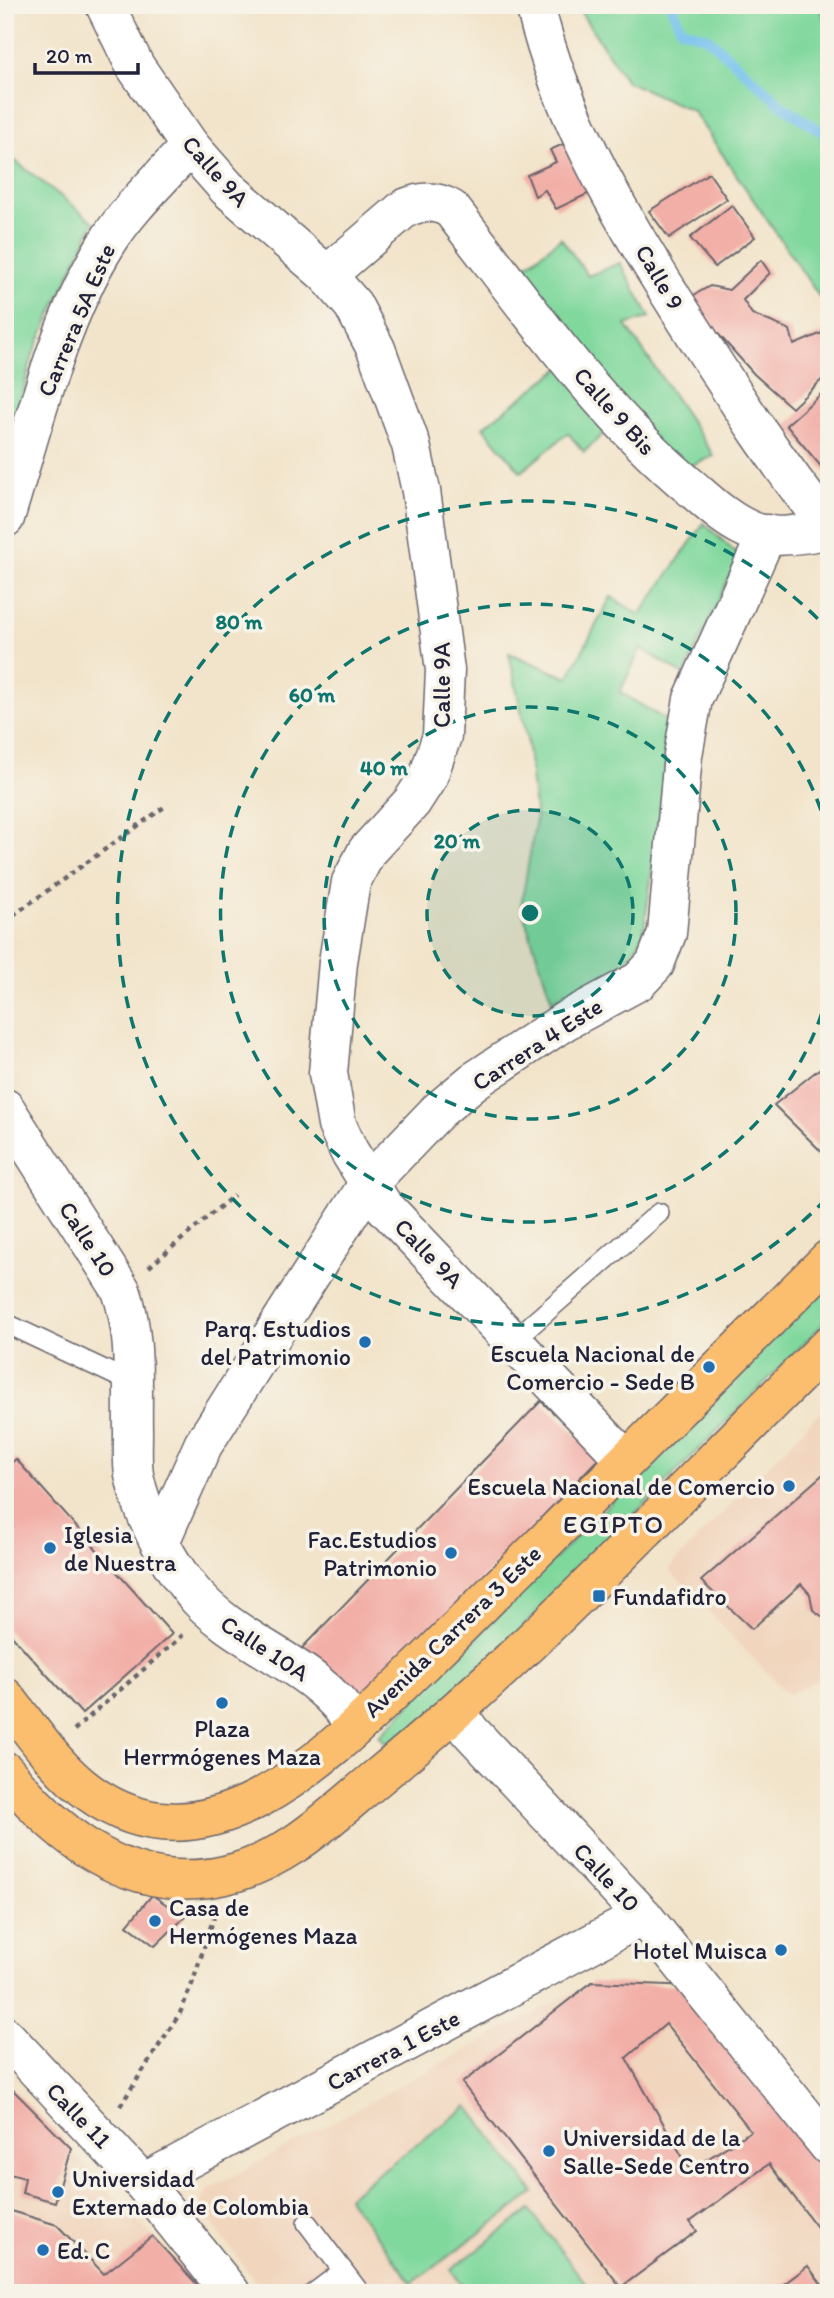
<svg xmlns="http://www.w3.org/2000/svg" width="834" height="2298" font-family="Itim,sans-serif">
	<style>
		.built { fill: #f1d5bd }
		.green { fill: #80d89d; stroke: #517d6c; stroke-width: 2 }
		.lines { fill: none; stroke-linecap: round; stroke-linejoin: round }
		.stream { stroke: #75c1ef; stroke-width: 10 }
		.building { fill: #f2afa7; fill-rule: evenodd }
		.lane-casing { stroke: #6b666d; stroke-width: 22 }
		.street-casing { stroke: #6b666d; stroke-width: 41 }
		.primary-casing { stroke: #6b666d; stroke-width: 41 }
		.path { stroke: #6b666d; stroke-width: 4.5; stroke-dasharray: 5 5; stroke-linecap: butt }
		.lane { stroke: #fff; stroke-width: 19 }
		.street { stroke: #fff; stroke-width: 38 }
		.primary { stroke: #fbbd6e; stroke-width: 38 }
		.ring { fill: none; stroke: #0f766e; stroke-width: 3.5; stroke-dasharray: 12 9 }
		.poi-dot { fill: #1f6fb2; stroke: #f7f3e8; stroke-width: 2.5 }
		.labels { text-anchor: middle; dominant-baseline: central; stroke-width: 7; stroke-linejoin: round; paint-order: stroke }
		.street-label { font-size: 24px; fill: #22223b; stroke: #f7f3e8 }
		.poi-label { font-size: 24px; fill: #22223b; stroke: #f7f3e8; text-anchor: start }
		.neighbourhood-label { font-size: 26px; letter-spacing: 2px; fill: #22223b; stroke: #f7f3e8 }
		.centre { fill: #0f766e; stroke: #f7f3e8; stroke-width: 3.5 }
		.ring-label { font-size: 21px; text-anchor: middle; font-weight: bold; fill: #0f766e; stroke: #f7f3e8; stroke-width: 7; stroke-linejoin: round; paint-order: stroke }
	</style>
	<rect width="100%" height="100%" fill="#f7f3e8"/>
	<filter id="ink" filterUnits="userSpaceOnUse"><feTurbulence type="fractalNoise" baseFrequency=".0143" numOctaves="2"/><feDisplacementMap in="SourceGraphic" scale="14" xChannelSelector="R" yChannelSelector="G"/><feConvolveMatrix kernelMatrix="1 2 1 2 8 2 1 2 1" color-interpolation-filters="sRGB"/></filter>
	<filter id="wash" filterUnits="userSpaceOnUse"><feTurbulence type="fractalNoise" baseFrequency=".00686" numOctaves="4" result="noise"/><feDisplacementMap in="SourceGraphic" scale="28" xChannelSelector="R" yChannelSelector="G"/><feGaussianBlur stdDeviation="1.57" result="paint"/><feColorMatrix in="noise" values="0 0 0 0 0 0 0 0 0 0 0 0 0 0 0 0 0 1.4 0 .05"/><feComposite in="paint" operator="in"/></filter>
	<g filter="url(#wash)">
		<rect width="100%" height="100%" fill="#f2e4ca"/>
		<g class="built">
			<polygon points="829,1403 829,1674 788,1695 668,1569"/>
			<polygon points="592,1982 693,1986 829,2165 829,2293 264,2293 202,2209 203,2199 209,2189"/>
			<polygon points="5,2082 152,2236 104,2274 5,2293"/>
		</g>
		<g class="green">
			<polygon points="576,5 819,5 829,29 829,311 693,111 626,81"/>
			<polygon points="5,153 94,222 33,354 5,461"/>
			<polygon points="561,238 588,276 620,263 650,317 626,325 714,456 678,471 521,270"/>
			<polygon points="567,363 615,423 584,452 568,433 521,472 483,427"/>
			<polygon points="704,523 739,556 684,675 641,648 620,692 672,724 643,937 623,965 552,1001 521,906 536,819 527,739 509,653 568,678 611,597 640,615"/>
			<polygon points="829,1282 829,1318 397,1754 379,1736"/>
			<polygon points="468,2106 534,2193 412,2283 347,2197"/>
			<polygon points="530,2210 593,2293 468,2293 451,2270"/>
		</g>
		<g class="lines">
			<polyline class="stream" points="671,5 681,29 708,38 780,104 829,137"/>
		</g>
		<g id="blocks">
			<g class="building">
				<polygon points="570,141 596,190 556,209 545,190 535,196 527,175 556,162 550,150"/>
				<polygon points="709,173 727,199 669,238 649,211"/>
				<polygon points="732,205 755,237 715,267 690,238"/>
				<polygon points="761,260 770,273 743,300 752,314 790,330 794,345 829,330 829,373 792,408 754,374 687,299 710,286 729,290"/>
				<polygon points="829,387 829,476 786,425"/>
				<polygon points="829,1061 829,1159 774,1105"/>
				<polygon points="541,1401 600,1457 360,1705 301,1649"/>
				<polygon points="16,1459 172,1634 82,1714 5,1628 5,1468"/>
				<polygon points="829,1469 829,1621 813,1610 810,1594 801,1584 752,1629 701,1581"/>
				<polygon points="152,1895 185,1917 155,1946 127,1925"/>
				<path d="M592,1982L693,1986L829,2165V2243L769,2164L690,2222L697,2231L621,2287L462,2083ZM666,2024L751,2131L690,2170L626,2058Z"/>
				<polygon points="5,2082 71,2148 55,2202 22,2193 25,2178 6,2173 9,2160 5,2158"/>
				<polygon points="5,2209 57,2225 104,2274 152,2236 205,2293 5,2293"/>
				<polygon points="808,2266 828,2293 772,2293"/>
			</g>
		</g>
	</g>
	<g filter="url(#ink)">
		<use href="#blocks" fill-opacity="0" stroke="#6b666d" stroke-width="2"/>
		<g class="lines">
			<g class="lane-casing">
				<g id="lane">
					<polyline points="5,1323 132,1383"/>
					<polyline points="513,1341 659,1213"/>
					<polyline points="307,2223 360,2293"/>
					<polyline points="314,2293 343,2271"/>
				</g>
			</g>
			<g class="street-casing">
				<g id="street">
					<polyline points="105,5 135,66 190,146 227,188 327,275 353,305 376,349 411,445 421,491 445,670 442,736 428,777 412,802 367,851 351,882 338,962 328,1073 337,1125 349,1151 382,1204 625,1459"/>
					<path d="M535,5C563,125 630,232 695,334C737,400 779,466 829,527"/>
					<path d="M327,275L405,208C422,201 435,200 451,209C527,306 598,411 694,490C712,506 732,524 755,532C778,540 805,533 829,530"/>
					<path d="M5,518C32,430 58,321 107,243C129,208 162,177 190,146"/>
					<path d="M5,1108L121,1290C137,1336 132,1384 133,1432C133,1446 132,1461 134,1475C142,1514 165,1558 190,1589C236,1647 316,1661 355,1726"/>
					<polyline points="160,1542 203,1445 368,1184 438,1111 474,1081 565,1021 639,981 655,964 667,933 683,755 693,699 767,534"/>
					<polyline points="457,1712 470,1731 643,1916 829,2146"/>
					<polyline points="5,2036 143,2183 231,2293"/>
					<polyline points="143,2183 643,1916"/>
				</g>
			</g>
			<g class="primary-casing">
				<g id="primary">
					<path d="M5,1697C31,1729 56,1769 90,1793C214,1882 339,1743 424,1662L829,1259"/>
					<path d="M5,1771C59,1838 132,1896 225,1875C285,1862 331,1816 377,1778C538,1646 681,1491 829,1345"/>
				</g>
			</g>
			<g class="path">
				<polyline points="5,921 167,805"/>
				<polyline points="149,1267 234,1195"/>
				<polyline points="74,1730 183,1635"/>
				<polyline points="120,2106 180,2013 192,1984 214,1917"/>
			</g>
			<use href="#lane" class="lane"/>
			<use href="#street" class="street"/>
			<use href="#primary" class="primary"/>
		</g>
	</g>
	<circle cx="530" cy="913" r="103" fill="#0f766e" fill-opacity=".12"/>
	<g class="ring">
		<circle cx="530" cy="913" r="103"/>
		<circle cx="530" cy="913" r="206"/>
		<path d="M828 993A309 309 0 1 1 828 833"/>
		<path d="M826 1199A412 412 0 1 1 826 627"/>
	</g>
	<g class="poi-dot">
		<circle cx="365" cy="1342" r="7"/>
		<circle cx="709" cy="1367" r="7"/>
		<circle cx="789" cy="1486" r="7"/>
		<circle cx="50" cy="1548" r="7"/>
		<circle cx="451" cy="1553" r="7"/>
		<rect x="592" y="1589" width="14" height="14" rx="3.5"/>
		<circle cx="222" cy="1703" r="7"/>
		<circle cx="155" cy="1921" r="7"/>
		<circle cx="781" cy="1950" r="7"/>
		<circle cx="549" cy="2151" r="7"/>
		<circle cx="58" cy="2192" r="7"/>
		<circle cx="43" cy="2250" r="7"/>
	</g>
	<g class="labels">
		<g class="street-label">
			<text transform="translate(216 171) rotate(48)">Calle 9A</text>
			<text transform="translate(660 277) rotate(59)">Calle 9</text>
			<text transform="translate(76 320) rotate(-67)">Carrera 5A Este</text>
			<text transform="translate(615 411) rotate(48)">Calle 9 Bis</text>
			<text transform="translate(441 685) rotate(-90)">Calle 9A</text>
			<text transform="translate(537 1044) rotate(-33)">Carrera 4 Este</text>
			<text transform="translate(88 1239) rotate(57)">Calle 10</text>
			<text transform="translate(429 1253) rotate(46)">Calle 9A</text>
			<text transform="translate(452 1631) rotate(-44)">Avenida Carrera 3 Este</text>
			<text transform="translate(265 1648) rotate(33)">Calle 10A</text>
			<text transform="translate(607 1877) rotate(47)">Calle 10</text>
			<text transform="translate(393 2050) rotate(-28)">Carrera 1 Este</text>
			<text transform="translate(79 2115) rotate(46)">Calle 11</text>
		</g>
		<g class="poi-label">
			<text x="351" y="1328" text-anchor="end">Parq. Estudios<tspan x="351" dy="28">del Patrimonio</tspan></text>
			<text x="695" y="1353" text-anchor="end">Escuela Nacional de<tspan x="695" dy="28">Comercio - Sede B</tspan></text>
			<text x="775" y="1486" text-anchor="end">Escuela Nacional de Comercio</text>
			<text x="64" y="1534">Iglesia<tspan x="64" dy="28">de Nuestra</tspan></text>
			<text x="437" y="1539" text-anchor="end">Fac.Estudios<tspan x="437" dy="28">Patrimonio</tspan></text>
			<text x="613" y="1596">Fundafidro</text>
			<text x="222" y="1728" text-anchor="middle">Plaza<tspan x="222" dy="28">Herrmógenes Maza</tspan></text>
			<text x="169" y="1907">Casa de<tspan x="169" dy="28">Hermógenes Maza</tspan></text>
			<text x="767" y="1950" text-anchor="end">Hotel Muisca</text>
			<text x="563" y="2137">Universidad de la<tspan x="563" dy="28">Salle-Sede Centro</tspan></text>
			<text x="72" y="2178">Universidad<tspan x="72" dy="28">Externado de Colombia</tspan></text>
			<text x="57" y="2250">Ed. C</text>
		</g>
		<g class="neighbourhood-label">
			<text x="614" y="1524">EGIPTO</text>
		</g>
	</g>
	<circle cx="530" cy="913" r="10" class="centre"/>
	<g class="ring-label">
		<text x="239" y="629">80 m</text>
		<text x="312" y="702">60 m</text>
		<text x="384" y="775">40 m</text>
		<text x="457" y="848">20 m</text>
	</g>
	<rect width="834" height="2298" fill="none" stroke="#f7f3e8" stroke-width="28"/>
	<path d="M35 63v10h103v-10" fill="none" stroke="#22223b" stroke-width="3.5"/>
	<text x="46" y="63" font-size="21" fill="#22223b" stroke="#f7f3e8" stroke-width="5" paint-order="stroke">20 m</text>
</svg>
